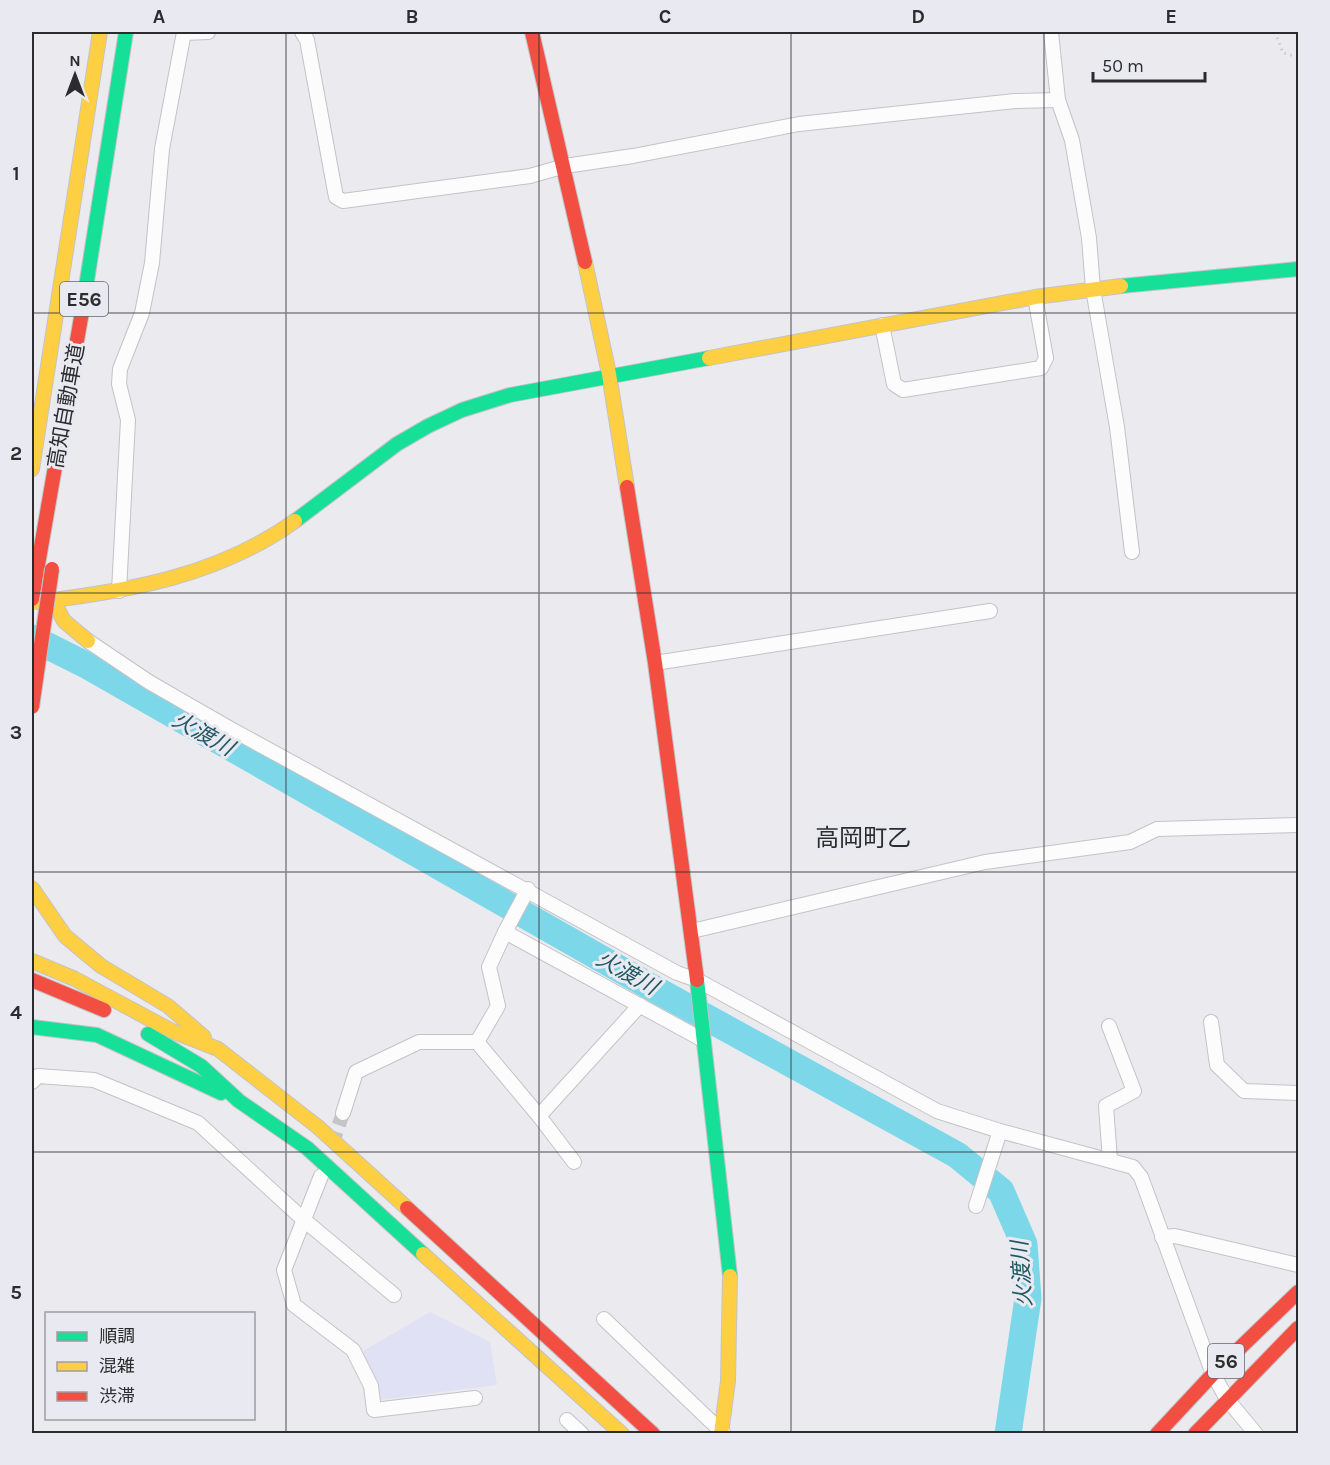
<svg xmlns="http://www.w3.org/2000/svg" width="1330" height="1465" font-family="Karla,'Noto Sans JP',sans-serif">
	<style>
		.green { fill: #e0e1f4 }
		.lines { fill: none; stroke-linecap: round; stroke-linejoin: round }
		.river { stroke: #7cd8e9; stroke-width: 27 }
		.street-tunnel { stroke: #c5c5c9; stroke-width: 14; stroke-dasharray: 14 7; stroke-linecap: butt }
		.street-casing { stroke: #c3c3c7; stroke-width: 16 }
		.fast-casing { stroke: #c3c3c7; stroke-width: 16 }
		.slow-casing { stroke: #c3c3c7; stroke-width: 16 }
		.jam-casing { stroke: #c3c3c7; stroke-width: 16 }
		.path { stroke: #cbcbcc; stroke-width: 3; stroke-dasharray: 1.5 4.5; stroke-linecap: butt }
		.street { stroke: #fcfcfd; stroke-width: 14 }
		.fast { stroke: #16e098; stroke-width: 14 }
		.slow { stroke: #ffcf43; stroke-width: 14 }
		.jam { stroke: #f24e42; stroke-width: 14 }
		.jam-bridge-casing { stroke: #c3c3c7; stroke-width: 16; stroke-linecap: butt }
		.jam-bridge { stroke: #f24e42; stroke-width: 14 }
		.grid { fill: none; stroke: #2c2c2f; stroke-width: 1.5; stroke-opacity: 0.55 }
		.labels { text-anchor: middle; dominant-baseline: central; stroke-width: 6; stroke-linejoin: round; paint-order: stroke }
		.shield { fill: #e9e9f1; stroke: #656569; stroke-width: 1.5 }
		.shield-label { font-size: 20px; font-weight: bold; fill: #2c2c2f }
		.street-label { font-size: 21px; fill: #2c2c2f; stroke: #e9e9f1 }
		.water-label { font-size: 22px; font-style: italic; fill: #205760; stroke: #e9e9f1 }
		.quarter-label { font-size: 24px; fill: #2c2c2f; stroke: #e9e9f1 }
		.neatline { fill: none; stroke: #2c2c2f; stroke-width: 2 }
		.grid-label { font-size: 20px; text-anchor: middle; font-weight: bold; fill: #2c2c2f }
	</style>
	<rect width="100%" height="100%" fill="#ebebef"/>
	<polygon class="green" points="430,1312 490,1342 497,1385 379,1400 363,1351"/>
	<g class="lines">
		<polyline class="river" points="32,638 88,666 651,987 957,1155 1001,1191 1024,1244 1028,1298 1008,1434"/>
		<polyline class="street-tunnel" points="332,1145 343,1113"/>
		<g class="street-casing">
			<g id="street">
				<polyline points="302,32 307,40 336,197 343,201 530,176 565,166 633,156 799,124 1015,101 1058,100"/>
				<polyline points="1051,32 1058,100 1072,140 1089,238 1093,289 1117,427 1132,552"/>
				<polyline points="184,33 208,32"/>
				<polyline points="882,325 894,384 903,390 1041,368 1046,358 1035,297"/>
				<polyline points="119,591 128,420 119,384 120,369 142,313 152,263 162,149 184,32"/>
				<polyline points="88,641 149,682 229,728 677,973 697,980 937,1111 1000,1131 1133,1167 1141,1177 1213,1374 1227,1399 1256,1434"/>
				<polyline points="655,663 990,611"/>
				<polyline points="528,889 505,932 703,1040"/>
				<polyline points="692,931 985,862 1130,842 1157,829 1298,825"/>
				<polyline points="505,932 489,967 498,1006 477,1042 539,1116 640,1005"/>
				<polyline points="1211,1022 1217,1065 1244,1091 1298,1093"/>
				<polyline points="1109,1026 1134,1091 1106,1106 1110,1160"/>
				<polyline points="32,1082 38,1076 94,1080 198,1123 304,1220 394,1295"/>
				<polyline points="343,1113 356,1072 419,1042 477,1042"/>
				<polyline points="539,1116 574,1162"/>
				<polyline points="321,1176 284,1270 294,1305 353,1350 371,1386 374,1410 475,1398"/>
				<polyline points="976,1206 1000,1131"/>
				<polyline points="1162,1237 1175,1236 1298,1265"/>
				<polyline points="604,1319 724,1434"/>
				<polyline points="567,1420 582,1434"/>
			</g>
		</g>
		<g class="fast-casing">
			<g id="fast">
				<polyline points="1121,286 1298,269"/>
				<polyline points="83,306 126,32"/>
				<polyline points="295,521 397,444 428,426 462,410 510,395 709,358"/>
				<polyline points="697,980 730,1276"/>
				<polyline points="32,1027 97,1035 221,1093"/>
				<polyline points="148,1034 201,1066 239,1101 307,1148 423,1254"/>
			</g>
		</g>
		<g class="slow-casing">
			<g id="slow">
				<polyline points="585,262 609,374 627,487"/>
				<polyline points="709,358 1035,297 1121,286"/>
				<polyline points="32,469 100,32"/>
				<polyline points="53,600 64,621 88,641"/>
				<path d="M37,602C129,591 218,576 295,521"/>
				<polyline points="32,888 65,936 101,966 168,1006 204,1037"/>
				<polyline points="32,961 75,979 172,1031 218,1049 318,1127 407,1208"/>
				<polyline points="423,1254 622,1434"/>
				<polyline points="721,1434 728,1381 730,1276"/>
			</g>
		</g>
		<g class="jam-casing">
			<g id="jam">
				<polyline points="532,32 585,262"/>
				<polyline points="627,487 655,663 697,980"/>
				<polyline points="32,599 83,306"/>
				<polyline points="32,980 104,1010"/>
				<polyline points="407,1208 653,1434"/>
				<polyline points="1157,1434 1213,1374 1298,1292"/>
				<polyline points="1195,1434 1298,1328"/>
			</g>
		</g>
		<polyline class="path" points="1275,32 1283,53 1298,57"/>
		<use href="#street" class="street"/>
		<use href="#fast" class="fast"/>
		<use href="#slow" class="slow"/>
		<use href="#jam" class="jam"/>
		<g class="jam-bridge-casing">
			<polyline id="jam-bridge" points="32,707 52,569"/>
		</g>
		<use href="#jam-bridge" class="jam-bridge"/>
	</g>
	<path class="grid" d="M286,32V1434M539,32V1434M791,32V1434M1044,32V1434M32,313H1298M32,593H1298M32,872H1298M32,1152H1298"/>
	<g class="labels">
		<g class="shield">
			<rect x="60" y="282" width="48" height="34" rx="4.5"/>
			<rect x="1208" y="1344" width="36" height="34" rx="4.5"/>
		</g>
		<g class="shield-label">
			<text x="84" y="299">E56</text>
			<text x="1226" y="1361">56</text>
		</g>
		<g class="street-label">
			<text transform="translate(66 406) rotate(-80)">高知自動車道</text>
		</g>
		<g class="water-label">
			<text transform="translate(203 734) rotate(29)">火渡川</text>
			<text transform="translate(627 973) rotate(29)">火渡川</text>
			<text transform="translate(1022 1274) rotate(-94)">火渡川</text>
		</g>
		<g class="quarter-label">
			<text x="863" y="838">高岡町乙</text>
		</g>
	</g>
	<rect width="1330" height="1465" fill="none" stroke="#e9e9f1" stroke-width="66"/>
	<rect x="45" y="1312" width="210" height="108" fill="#e9e9f1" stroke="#9d9da3" stroke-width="1.5"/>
	<rect x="57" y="1332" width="30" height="9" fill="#16e098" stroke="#9d9da3" stroke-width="1.5"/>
	<text x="99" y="1342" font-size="18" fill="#2c2c2f">順調</text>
	<rect x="57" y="1362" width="30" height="9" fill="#ffcf43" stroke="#9d9da3" stroke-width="1.5"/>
	<text x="99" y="1372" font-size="18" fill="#2c2c2f">混雑</text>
	<rect x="57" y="1392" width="30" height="9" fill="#f24e42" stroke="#9d9da3" stroke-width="1.5"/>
	<text x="99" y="1402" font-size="18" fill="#2c2c2f">渋滞</text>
	<g transform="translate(75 75)" stroke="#e9e9f1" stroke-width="4.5" paint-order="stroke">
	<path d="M0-4.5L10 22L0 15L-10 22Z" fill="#2c2c2f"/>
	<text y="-9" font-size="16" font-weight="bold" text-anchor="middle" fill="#2c2c2f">N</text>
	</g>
	<path d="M1093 72v9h112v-9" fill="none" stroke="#2c2c2f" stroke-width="3"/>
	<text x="1102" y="72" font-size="18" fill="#2c2c2f" stroke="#e9e9f1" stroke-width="4.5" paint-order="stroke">50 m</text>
	<rect x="33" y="33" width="1264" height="1399" class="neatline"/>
	<g class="grid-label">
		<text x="159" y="23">A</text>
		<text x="412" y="23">B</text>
		<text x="665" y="23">C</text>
		<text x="918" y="23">D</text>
		<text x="1171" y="23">E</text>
		<text x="16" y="180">1</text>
		<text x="16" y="460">2</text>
		<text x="16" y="739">3</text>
		<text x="16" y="1019">4</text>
		<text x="16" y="1299">5</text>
	</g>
</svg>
